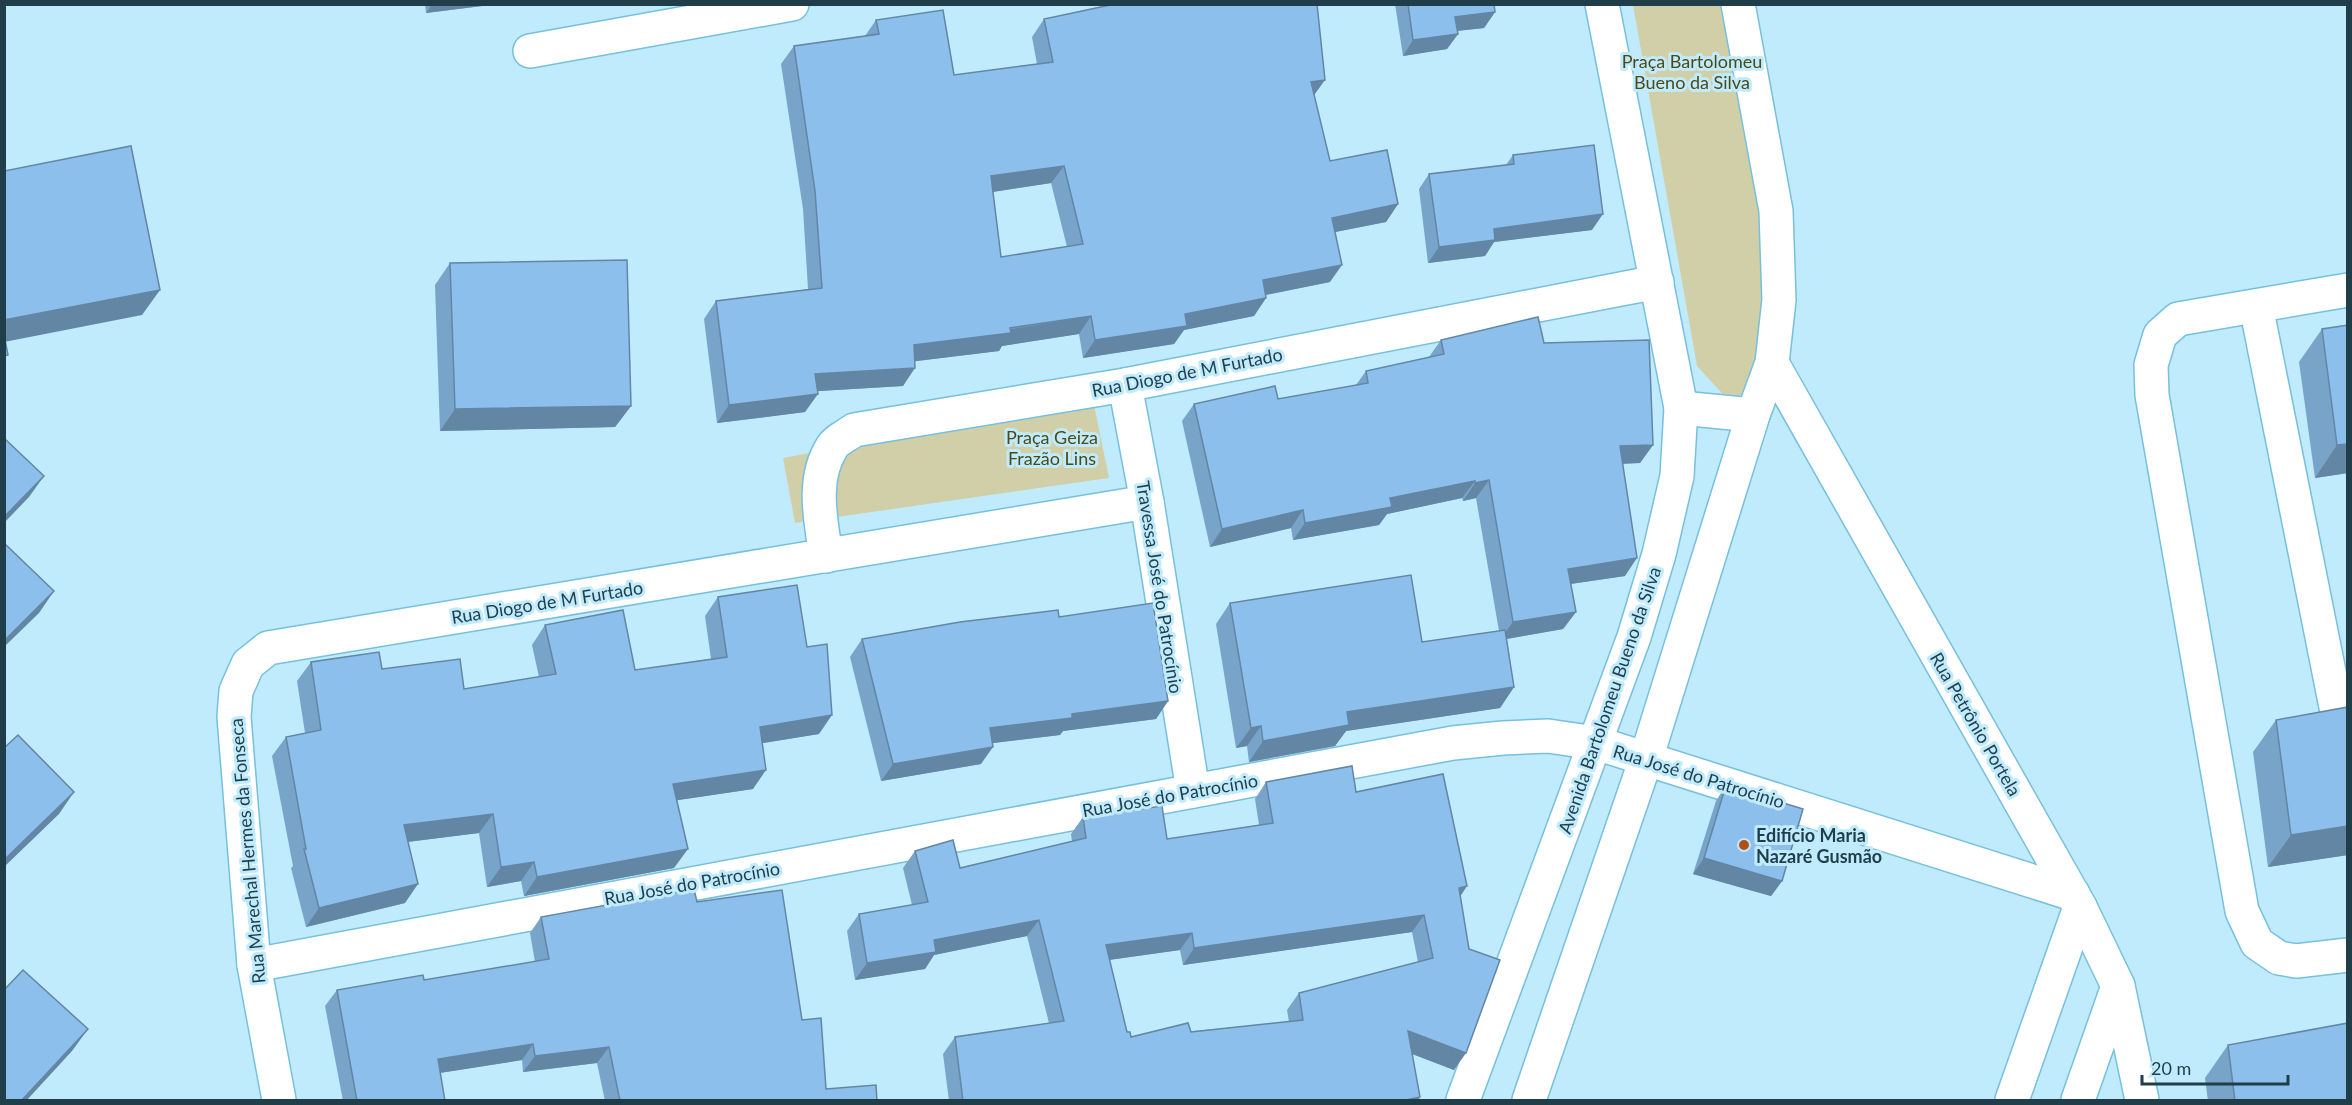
<svg xmlns="http://www.w3.org/2000/svg" width="2352" height="1105" font-family="Lato,sans-serif">
	<style>
		.green { fill: #d1cfa8 }
		.lines { fill: none; stroke-linecap: round; stroke-linejoin: round }
		.street-casing { stroke: #76c0dd; stroke-width: 36 }
		.secondary-casing { stroke: #76c0dd; stroke-width: 36 }
		.street { stroke: #fff; stroke-width: 33 }
		.secondary { stroke: #fff; stroke-width: 33 }
		.wall { fill: #78a4ca; fill-rule: evenodd }
		.shaded-wall { fill: #6286a4 }
		.building { fill: #8cbfeb; stroke: #6286a4; stroke-width: 1.5; fill-rule: evenodd }
		.poi-dot { fill: #b24e17; stroke: #c0ebfd; stroke-width: 2 }
		.labels { text-anchor: middle; dominant-baseline: central; stroke-width: 6; stroke-linejoin: round; paint-order: stroke }
		.park-label { font-size: 18px; fill: #4d4919; stroke: #c0ebfd }
		.street-label { font-size: 18px; fill: #1f3e4a; stroke: #c0ebfd }
		.poi-label { font-size: 18px; font-weight: bold; fill: #1f3e4a; stroke: #c0ebfd; text-anchor: start }
	</style>
	<rect width="100%" height="100%" fill="#c0ebfd"/>
	<g class="green">
		<polygon points="1633,5 1728,5 1773,260 1766,352 1744,417 1697,366"/>
		<polygon points="1093,400 1109,478 795,523 783,458"/>
	</g>
	<g class="lines">
		<g class="street-casing">
			<g id="street">
				<polyline points="530,51 792,4"/>
				<polyline points="2348,290 2178,319 2160,335 2151,365 2152,395 2242,911 2257,943 2279,958 2296,961 2348,955"/>
				<polyline points="2256,306 2339,722"/>
				<polyline points="1772,363 2080,907 2118,986 2142,1100"/>
				<polyline points="1125,385 1147,502 1193,791"/>
				<path d="M826,556C821,521 811,480 832,447C836,440 848,435 854,430L1125,385L1657,282"/>
				<polyline points="254,965 1453,743 1503,738 1548,736 1596,743 2073,894"/>
				<polyline points="279,1100 254,965 234,717 236,691 248,664 268,648 1147,502"/>
				<polyline points="2012,1100 2080,907"/>
				<polyline points="2078,1100 2118,986"/>
			</g>
		</g>
		<g class="secondary-casing">
			<g id="secondary">
				<polyline points="1681,408 1753,415"/>
				<polyline points="1463,1100 1634,637 1659,554 1677,476 1681,408 1602,4"/>
				<polyline points="1529,1100 1646,759 1753,415 1772,363 1779,300 1776,211 1738,4"/>
			</g>
		</g>
		<use href="#street" class="street"/>
		<use href="#secondary" class="secondary"/>
	</g>
	<g class="wall">
		<polygon points="425,4 498,4 426,13"/>
		<path d="M1112,4H1317L1314,95L1330,161L1398,204L1386,222L1335,232L1330,282L1266,295V298L1254,316L1184,330L1174,344L1083,358L1079,334L1002,346L999,351L915,361L903,386L817,391L805,412L717,423L704,319L716,301L808,289L803,209L781,64L794,46L865,36L876,20L954,75L1037,64L1032,37L1044,19ZM1051,183L1067,247L1001,257L993,192Z"/>
		<polygon points="1395,4 1494,4 1495,12 1484,28 1458,31 1458,34 1447,49 1403,56"/>
		<polygon points="1513,155 1592,230 1494,242 1485,256 1428,263 1419,189 1429,174 1506,165"/>
		<polygon points="450,263 631,406 615,427 440,431 435,285"/>
		<polygon points="2348,325 2348,473 2315,478 2299,362 2322,329"/>
		<polygon points="1441,340 1544,343 1653,445 1640,463 1622,464 1625,576 1571,584 1576,612 1563,629 1507,639 1514,687 1500,708 1346,731 1335,746 1249,762 1247,746 1236,748 1216,624 1230,603 1422,642 1499,631 1476,498 1463,501 1462,498 1387,514 1379,525 1293,540 1291,528 1210,547 1182,421 1194,404 1278,399 1356,385 1366,371 1429,357"/>
		<polygon points="718,597 819,734 762,743 753,789 677,800 674,868 524,896 521,881 487,887 479,833 408,842 405,903 306,927 291,868 293,866 272,756 286,737 305,733 297,681 311,662 382,669 464,689 539,677 532,645 545,625 635,670 711,659 705,616"/>
		<polygon points="1059,617 1168,701 1156,719 1063,731 1060,735 992,743 981,764 881,781 850,657 862,639"/>
		<polygon points="2276,720 2348,855 2268,867 2253,752"/>
		<path d="M1266,782L1356,792L1460,897L1454,1070L1412,1054L1418,1101H949L943,1054L955,1037L1049,1023L1027,936L934,955L925,969L855,980L847,931L859,914L912,905L903,868L915,851L960,868L1072,841L1071,834L1083,817L1167,839L1259,825L1255,799ZM1412,932L1418,962L1299,993L1287,1010L1289,1022L1131,1037L1127,1032L1109,960L1180,950L1183,965Z"/>
		<polygon points="1726,785 1782,881 1771,896 1693,874 1716,801"/>
		<polygon points="697,902 802,1020 826,1089 877,1101 605,1101 597,1063 523,1072 522,1060 440,1073 445,1101 343,1101 325,1006 337,990 424,980 535,962 530,933 541,917"/>
		<polygon points="2228,1045 2348,1101 2208,1101 2205,1078"/>
	</g>
	<g class="shaded-wall">
		<polygon points="432,4 498,4 426,13"/>
		<polygon points="1495,12 1484,28 1445,32 1455,17"/>
		<polygon points="1458,34 1447,49 1403,56 1413,40"/>
		<polygon points="1325,80 1312,98 1311,82"/>
		<polygon points="1064,166 1051,183 979,194 991,176"/>
		<polygon points="1398,204 1386,222 1320,235 1332,218"/>
		<polygon points="1603,214 1592,230 1494,242 1485,256 1428,263 1439,247 1494,229"/>
		<polygon points="1342,265 1330,282 1250,298 1263,280"/>
		<polygon points="160,290 142,315 4,342 4,320"/>
		<polygon points="1266,298 1254,316 1184,330 1174,344 1083,358 1095,340 1185,314"/>
		<polygon points="1091,316 1079,334 1002,346 999,351 901,363 914,345"/>
		<polygon points="915,368 903,386 803,392 815,374"/>
		<polygon points="818,394 805,412 717,423 729,405"/>
		<polygon points="631,406 615,427 440,431 455,409"/>
		<polygon points="2348,444 2348,473 2315,478 2337,445"/>
		<polygon points="1653,445 1640,463 1607,464 1620,446"/>
		<polygon points="44,476 29,497 4,523 4,517"/>
		<polygon points="1489,480 1476,498 1463,501 1475,483"/>
		<polygon points="1475,481 1462,498 1387,514 1379,525 1293,540 1305,523 1390,498"/>
		<polygon points="1303,510 1291,528 1210,547 1222,529"/>
		<polygon points="1637,558 1625,576 1556,586 1568,569"/>
		<polygon points="54,591 39,613 4,647 4,641"/>
		<polygon points="1576,612 1563,629 1500,640 1513,622"/>
		<polygon points="1514,687 1500,708 1346,731 1335,746 1249,762 1263,741 1347,712"/>
		<polygon points="1168,701 1156,719 1063,731 1060,735 978,745 990,728 1072,714"/>
		<polygon points="832,715 819,734 746,746 760,727"/>
		<polygon points="1261,726 1247,746 1236,748 1251,728"/>
		<polygon points="993,747 981,764 881,781 893,764"/>
		<polygon points="766,770 753,789 659,803 673,784"/>
		<polygon points="74,792 59,814 4,867 4,860"/>
		<polygon points="493,814 479,833 390,844 404,825"/>
		<polygon points="2348,826 2348,855 2268,867 2291,835"/>
		<polygon points="688,849 674,868 524,896 537,877"/>
		<polygon points="1704,858 1782,881 1771,896 1693,874"/>
		<polygon points="534,862 521,881 487,887 501,867"/>
		<polygon points="418,884 405,903 306,927 319,908"/>
		<polygon points="1467,886 1456,903 1459,888"/>
		<polygon points="1424,915 1412,932 1183,965 1194,948"/>
		<polygon points="1039,920 1027,936 934,955 925,969 855,980 867,963 934,940"/>
		<polygon points="1192,933 1180,950 1094,962 1106,945"/>
		<polygon points="88,1029 72,1051 26,1101 21,1101"/>
		<polygon points="1408,1031 1466,1053 1454,1070 1397,1048"/>
		<polygon points="533,1044 522,1060 426,1075 438,1059"/>
		<polygon points="609,1047 597,1063 523,1072 535,1056"/>
		<polygon points="1420,1097 1418,1101 1401,1101"/>
	</g>
	<g class="building">
		<path d="M1115,4H1317L1325,80L1311,82L1330,161L1387,150L1398,204L1332,218L1342,265L1263,280L1266,298L1185,314L1187,326L1095,340L1091,316L1010,328L1011,333L914,345L915,368L815,374L818,394L729,405L716,301L822,288L815,191L794,46L879,34L876,20L943,10L954,75L1053,62L1044,19ZM1064,166L1083,244L1001,257L991,176Z"/>
		<polygon points="1408,4 1494,4 1495,12 1455,17 1458,34 1413,40"/>
		<polygon points="1594,145 1603,214 1494,229 1495,240 1439,247 1429,174 1514,164 1513,155"/>
		<polygon points="131,146 160,290 4,320 4,171"/>
		<polygon points="627,260 631,406 455,409 450,263"/>
		<polygon points="1538,317 1544,343 1649,340 1653,445 1620,446 1637,558 1568,569 1576,612 1513,622 1489,480 1475,483 1475,481 1390,498 1392,507 1305,523 1303,510 1222,529 1194,404 1275,386 1278,399 1368,383 1366,371 1444,354 1441,340"/>
		<polygon points="2348,325 2348,444 2337,445 2322,329"/>
		<polygon points="4,335 8,355 4,356"/>
		<polygon points="4,438 44,476 4,517"/>
		<polygon points="4,543 54,591 4,641"/>
		<polygon points="1411,575 1422,642 1505,630 1514,687 1347,712 1349,725 1263,741 1261,726 1251,728 1230,603"/>
		<polygon points="797,585 807,647 827,644 832,715 760,727 766,770 673,784 688,849 537,877 534,862 501,867 493,814 404,825 418,884 319,908 304,849 306,849 286,737 321,730 311,662 379,652 382,669 460,659 464,689 556,674 545,625 623,610 635,670 727,657 718,597"/>
		<polygon points="1153,603 1168,701 1072,714 1072,718 990,728 993,747 893,764 862,639 960,622 1058,610 1059,617"/>
		<polygon points="2348,707 2348,826 2291,835 2276,720"/>
		<polygon points="18,735 74,792 4,860 4,748"/>
		<path d="M1352,766L1356,792L1443,774L1467,886L1459,888L1469,949L1500,960L1466,1053L1408,1031L1420,1097L1401,1101H963L955,1037L1064,1021L1039,920L934,940L936,952L867,963L859,914L928,902L915,851L953,840L960,868L1086,838L1083,817L1162,806L1167,839L1273,823L1266,782ZM1424,915L1433,958L1299,993L1303,1020L1191,1032L1188,1023L1131,1037L1130,1032H1127L1106,945L1192,933L1194,948Z"/>
		<polygon points="1726,785 1803,809 1782,881 1704,858"/>
		<polygon points="694,889 697,902 782,890 802,1020 821,1018 826,1089 876,1085 877,1101 620,1101 609,1047 535,1056 533,1044 438,1059 445,1101 357,1101 337,990 423,975 424,980 549,959 541,917"/>
		<polygon points="23,970 88,1029 21,1101 4,1101 4,990"/>
		<polygon points="2348,1023 2348,1101 2235,1101 2228,1045"/>
	</g>
	<circle class="poi-dot" cx="1744" cy="845" r="6"/>
	<g class="labels">
		<g class="park-label">
			<text x="1692" y="61">Praça Bartolomeu<tspan x="1692" dy="21">Bueno da Silva</tspan></text>
			<text x="1052" y="437">Praça Geiza<tspan x="1052" dy="21">Frazão Lins</tspan></text>
		</g>
		<g class="street-label">
			<text transform="translate(1187 372) rotate(-11)">Rua Diogo de M Furtado</text>
			<text transform="translate(1160 587) rotate(81)">Travessa José do Patrocínio</text>
			<text transform="translate(547 602) rotate(-9)">Rua Diogo de M Furtado</text>
			<text transform="translate(1609 700) rotate(-71)">Avenida Bartolomeu Bueno da Silva</text>
			<text transform="translate(1976 724) rotate(60)">Rua Petrônio Portela</text>
			<text transform="translate(1699 776) rotate(17)">Rua José do Patrocínio</text>
			<text transform="translate(1170 795) rotate(-10)">Rua José do Patrocínio</text>
			<text transform="translate(247 851) rotate(-95)">Rua Marechal Hermes da Fonseca</text>
			<text transform="translate(692 883) rotate(-10)">Rua José do Patrocínio</text>
		</g>
		<g class="poi-label">
			<text x="1756" y="835">Edifício Maria<tspan x="1756" dy="21">Nazaré Gusmão</tspan></text>
		</g>
	</g>
	<rect width="2352" height="1105" fill="none" stroke="#1f3e4a" stroke-width="12"/>
	<path d="M2142 1075v9h146v-9" fill="none" stroke="#1f3e4a" stroke-width="3"/>
	<text x="2151" y="1075" font-size="18" fill="#1f3e4a" stroke="#c0ebfd" stroke-width="4.5" paint-order="stroke">20 m</text>
</svg>
